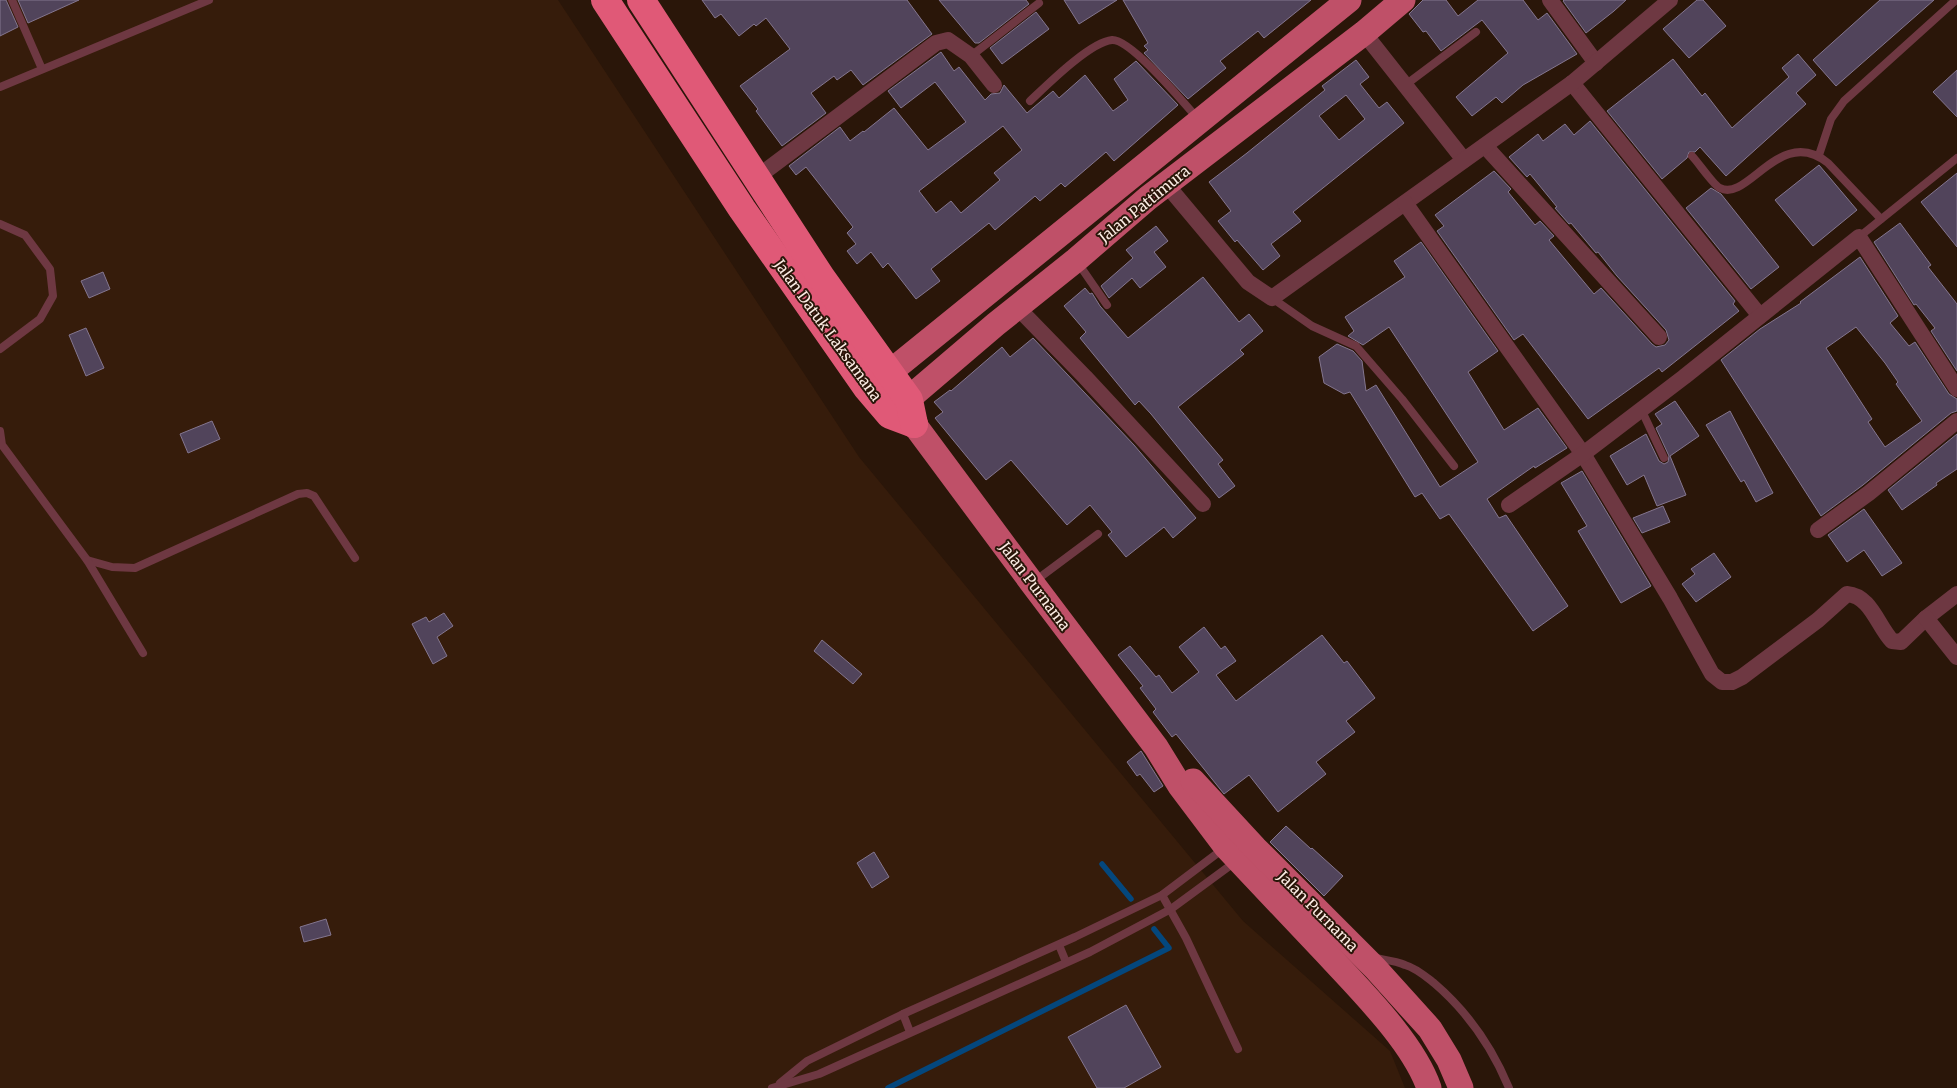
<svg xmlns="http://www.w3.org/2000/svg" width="1957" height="1088" font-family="Merriweather,serif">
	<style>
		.built { fill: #361c0b }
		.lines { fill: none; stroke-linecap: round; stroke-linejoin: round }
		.stream { stroke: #04477d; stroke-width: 5.5 }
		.building { fill: #51445b; stroke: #84768f; fill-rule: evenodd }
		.lane { stroke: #6e3842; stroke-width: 8 }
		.street { stroke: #6e3842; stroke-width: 16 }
		.primary { stroke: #bf5068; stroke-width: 25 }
		.highway { stroke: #e05977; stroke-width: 28 }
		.labels { text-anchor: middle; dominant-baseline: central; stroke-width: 4; stroke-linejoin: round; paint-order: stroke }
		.street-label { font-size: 15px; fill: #fbece3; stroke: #2a1609 }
	</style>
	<rect width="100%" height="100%" fill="#2a1609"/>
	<polygon class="built" points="0,0 558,0 859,457 1243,921 1390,1051 1405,1088 0,1088"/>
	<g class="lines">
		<g class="stream">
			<polyline points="1102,864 1131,899"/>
			<polyline points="888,1088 1169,948 1154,929"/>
		</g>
	</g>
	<g class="building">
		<polygon points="0,0 6,0 18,27 0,36"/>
		<polygon points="18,0 79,0 28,23"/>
		<polygon points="702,0 907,0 932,34 863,85 851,70 837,80 834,76 811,93 826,113 782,146 756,111 758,109 740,86 790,49 766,18 756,26 754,24 739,36 721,14 715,18"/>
		<polygon points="939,0 1026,0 1029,4 979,43 975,43"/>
		<polygon points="1064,0 1117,0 1079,24"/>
		<polygon points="1123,0 1311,0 1264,38 1258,31 1220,61 1226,68 1188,99 1144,53 1148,50 1144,46 1148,43"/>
		<polygon points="1423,0 1446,0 1458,16 1478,0 1523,0 1538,20 1547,13 1577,54 1523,85 1502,103 1496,97 1472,116 1456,97 1508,53 1482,20 1441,51 1426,31 1423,32 1409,14"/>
		<polygon points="1564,0 1626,0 1614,11 1586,33 1563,1"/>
		<polygon points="1697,0 1703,0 1726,26 1689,58 1663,29"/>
		<polygon points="1880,0 1934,0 1836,86 1813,60"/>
		<polygon points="1036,12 1049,29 1002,64 990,48"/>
		<path d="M941,52L954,71L959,67L985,100L991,94L1000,93L1004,85L1027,113L1053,91L1059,98L1085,75L1113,111L1128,100L1114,79L1136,61L1178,105L1114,161L1106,152L1065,187L1061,183L1040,201L1035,196L995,230L989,223L931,269L940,281L916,299L888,263L883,268L871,252L857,264L847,251L856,244L847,233L853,227L806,167L796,175L789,166L840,127L850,141L863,131L864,132L894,108L928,150L966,122L935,82L901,108L888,91ZM1003,126L1022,150L994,173L1000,180L961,213L951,201L936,213L919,191Z"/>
		<polygon points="1798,54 1816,75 1796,93 1806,104 1726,176 1700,147 1695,152 1689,152 1687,158 1662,179 1607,111 1673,59 1702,96 1705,93 1732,128 1789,77 1782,68"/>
		<path d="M1356,60L1369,77L1360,84L1379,108L1387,102L1404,123L1293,212L1301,221L1271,244L1280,256L1263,270L1237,240L1235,242L1218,221L1231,211L1209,182L1247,153L1325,90L1322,86ZM1346,95L1365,119L1339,140L1319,116Z"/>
		<polygon points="1957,70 1957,117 1933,92"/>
		<polygon points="1590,121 1735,301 1733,304 1739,311 1662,372 1659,368 1588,419 1523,334 1514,340 1437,231 1444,226 1435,215 1494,171 1511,189 1508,192 1535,225 1540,221 1554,236 1549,240 1594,294 1601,288 1652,344 1656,347 1665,345 1669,340 1666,330 1617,276 1598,252 1596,253 1571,223 1569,224 1555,208 1557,207 1530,174 1527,177 1509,157 1538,134 1543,141 1565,124 1574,135"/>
		<polygon points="1819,165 1857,210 1813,246 1775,200"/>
		<polygon points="1957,173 1957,247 1921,202"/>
		<polygon points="1711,188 1721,194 1779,267 1751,289 1686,208"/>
		<polygon points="1900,223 1931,265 1928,267 1957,304 1957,371 1931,331 1935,328 1916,304 1914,305 1874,242"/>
		<polygon points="1156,226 1168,241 1154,252 1166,267 1140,288 1132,278 1109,298 1101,286 1133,258 1126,250"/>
		<polygon points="1421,242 1498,351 1468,372 1504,430 1538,408 1567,448 1535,468 1534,466 1487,499 1499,518 1506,515 1568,606 1533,631 1449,514 1440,519 1422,493 1415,497 1350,392 1344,394 1324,383 1319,357 1337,344 1353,351 1362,361 1366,391 1376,385 1440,487 1478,462 1389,327 1363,345 1348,336 1354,331 1345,317 1405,277 1394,261"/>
		<path d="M1860,257L1898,316L1890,323L1909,346L1915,342L1949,394L1957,399V411L1951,413L1863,485L1821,516L1721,360L1760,329L1801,303L1800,302ZM1856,327L1885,363L1898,382L1896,384L1922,421L1885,447L1868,422L1872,419L1826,348Z"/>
		<polygon points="103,272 110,289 89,298 81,281"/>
		<polygon points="1203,277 1239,322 1249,314 1263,331 1240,350 1244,354 1178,407 1223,460 1218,464 1235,486 1219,498 1151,414 1139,401 1135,405 1080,338 1086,332 1064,306 1085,288 1090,294 1092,293 1100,306 1128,338"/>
		<polygon points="86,328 104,368 86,376 69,335"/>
		<polygon points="1033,338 1134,445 1196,518 1173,538 1164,527 1126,557 1108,535 1112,532 1090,505 1067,525 1011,460 986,480 935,418 943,412 934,402 950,390 951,391 1002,347 1010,357"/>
		<polygon points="1675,401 1699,436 1670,456 1686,495 1657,506 1644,475 1627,485 1610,456 1646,434 1659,461 1664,464 1668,462 1669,456 1656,428 1662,424 1655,414"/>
		<polygon points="1730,411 1773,493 1756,502 1744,480 1741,482 1706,425"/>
		<polygon points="212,421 220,439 188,453 180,434"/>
		<polygon points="1957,434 1957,469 1936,483 1937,485 1902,510 1888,490"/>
		<polygon points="1582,471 1651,586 1621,603 1578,531 1587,526 1561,483"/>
		<polygon points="1663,506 1670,522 1642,533 1633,518"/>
		<polygon points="1864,509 1902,563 1882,576 1864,550 1847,562 1828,535"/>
		<polygon points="1714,553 1731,577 1696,602 1682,584 1695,574 1691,569"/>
		<polygon points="444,613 453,626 437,637 447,656 433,664 412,624 426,617 429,622"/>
		<polygon points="1204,627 1221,649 1225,646 1236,661 1216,675 1236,701 1322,635 1344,663 1347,661 1375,698 1346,721 1355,732 1316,762 1326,774 1278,812 1249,775 1224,794 1176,734 1172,737 1153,712 1156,709 1140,688 1143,686 1118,655 1130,646 1156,677 1159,675 1172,693 1199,672 1179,647"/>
		<polygon points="822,640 862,674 853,684 814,651"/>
		<polygon points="1141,751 1163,786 1154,792 1140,774 1137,776 1127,762"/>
		<polygon points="1286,826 1311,849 1312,848 1343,876 1324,896 1270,842"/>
		<polygon points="874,852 889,877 872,888 857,863"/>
		<polygon points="326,919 331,935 304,942 300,927"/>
		<polygon points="1126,1005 1161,1067 1124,1088 1097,1088 1068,1037"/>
	</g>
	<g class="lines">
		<g class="lane">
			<polyline points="12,0 42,69"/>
			<polyline points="971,56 1039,3"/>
			<polyline points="1404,86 1476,32"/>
			<polyline points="0,87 209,0"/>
			<path d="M1030,101C1047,85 1090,42 1112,40C1131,39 1184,103 1198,119"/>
			<polyline points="1819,155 1831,119 1844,101 1956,0"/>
			<path d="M1692,156C1698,162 1714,186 1720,188C1748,203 1780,124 1828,163L1881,219"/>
			<polyline points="0,224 25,235 50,269 53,296 40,319 0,349"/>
			<polyline points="1859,237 1957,158"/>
			<polyline points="1078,263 1107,305"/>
			<polyline points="1272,298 1312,326 1356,346 1402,399 1454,466"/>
			<polyline points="1641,409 1664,458"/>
			<polyline points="0,431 2,445 87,560 112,567 135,568 298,494 307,493 314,496 355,558"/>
			<polyline points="87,560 143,653"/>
			<polyline points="1035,581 1098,534"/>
			<polyline points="1162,895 1186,938 1238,1049"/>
			<polyline points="1059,945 1066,962"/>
			<path d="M1375,958C1385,960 1396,961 1405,965C1416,968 1425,976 1434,983C1468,1012 1492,1047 1509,1088"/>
			<polyline points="903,1014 910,1032"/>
			<polyline points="780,1083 807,1061 903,1014 1075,937 1162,895 1223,849"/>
			<polyline points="772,1088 819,1074 1090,952 1171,909 1235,862"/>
		</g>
		<g class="street">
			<polyline points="1550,0 1596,63"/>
			<polyline points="1364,33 1464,160"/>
			<polyline points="1572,83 1760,316"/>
			<polyline points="1485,146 1659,337"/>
			<polyline points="756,178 936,43 948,40 971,56 994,85"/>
			<polyline points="1166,184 1248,282 1272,298 1572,83 1670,0"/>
			<path d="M1405,203L1583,454L1670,598L1712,674L1722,682H1732L1742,677L1818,620L1847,594C1871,596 1877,625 1892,641L1901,642L1926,618L1957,594"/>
			<polyline points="1017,307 1085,377 1203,504"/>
			<polyline points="1509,505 1583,454 1684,377 1859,237 1957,389"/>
			<polyline points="1818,530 1869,493 1957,421"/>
			<polyline points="1926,618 1957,657"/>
		</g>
		<g class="primary">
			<polyline points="873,383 890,372 1349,0"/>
			<polyline points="894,411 996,324 1076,260 1148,198 1364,33 1403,0"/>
			<path d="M914,424L1032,583L1156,747L1180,786L1226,847C1260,883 1294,919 1328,955C1361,991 1413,1042 1429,1088"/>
			<polyline points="1193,781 1255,848 1375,968 1430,1029 1449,1060 1461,1088"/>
		</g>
		<g class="highway">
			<polyline points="605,0 742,209 867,388 890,415 914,424"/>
			<polyline points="641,0 821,277 909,400 914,424"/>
		</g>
	</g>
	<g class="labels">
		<g class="street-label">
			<text transform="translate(1144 204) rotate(-39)">Jalan Pattimura</text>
			<text transform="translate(828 330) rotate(54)">Jalan Datuk Laksamana</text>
			<text transform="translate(1035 586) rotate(53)">Jalan Purnama</text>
			<text transform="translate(1318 911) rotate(45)">Jalan Purnama</text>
		</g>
	</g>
</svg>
